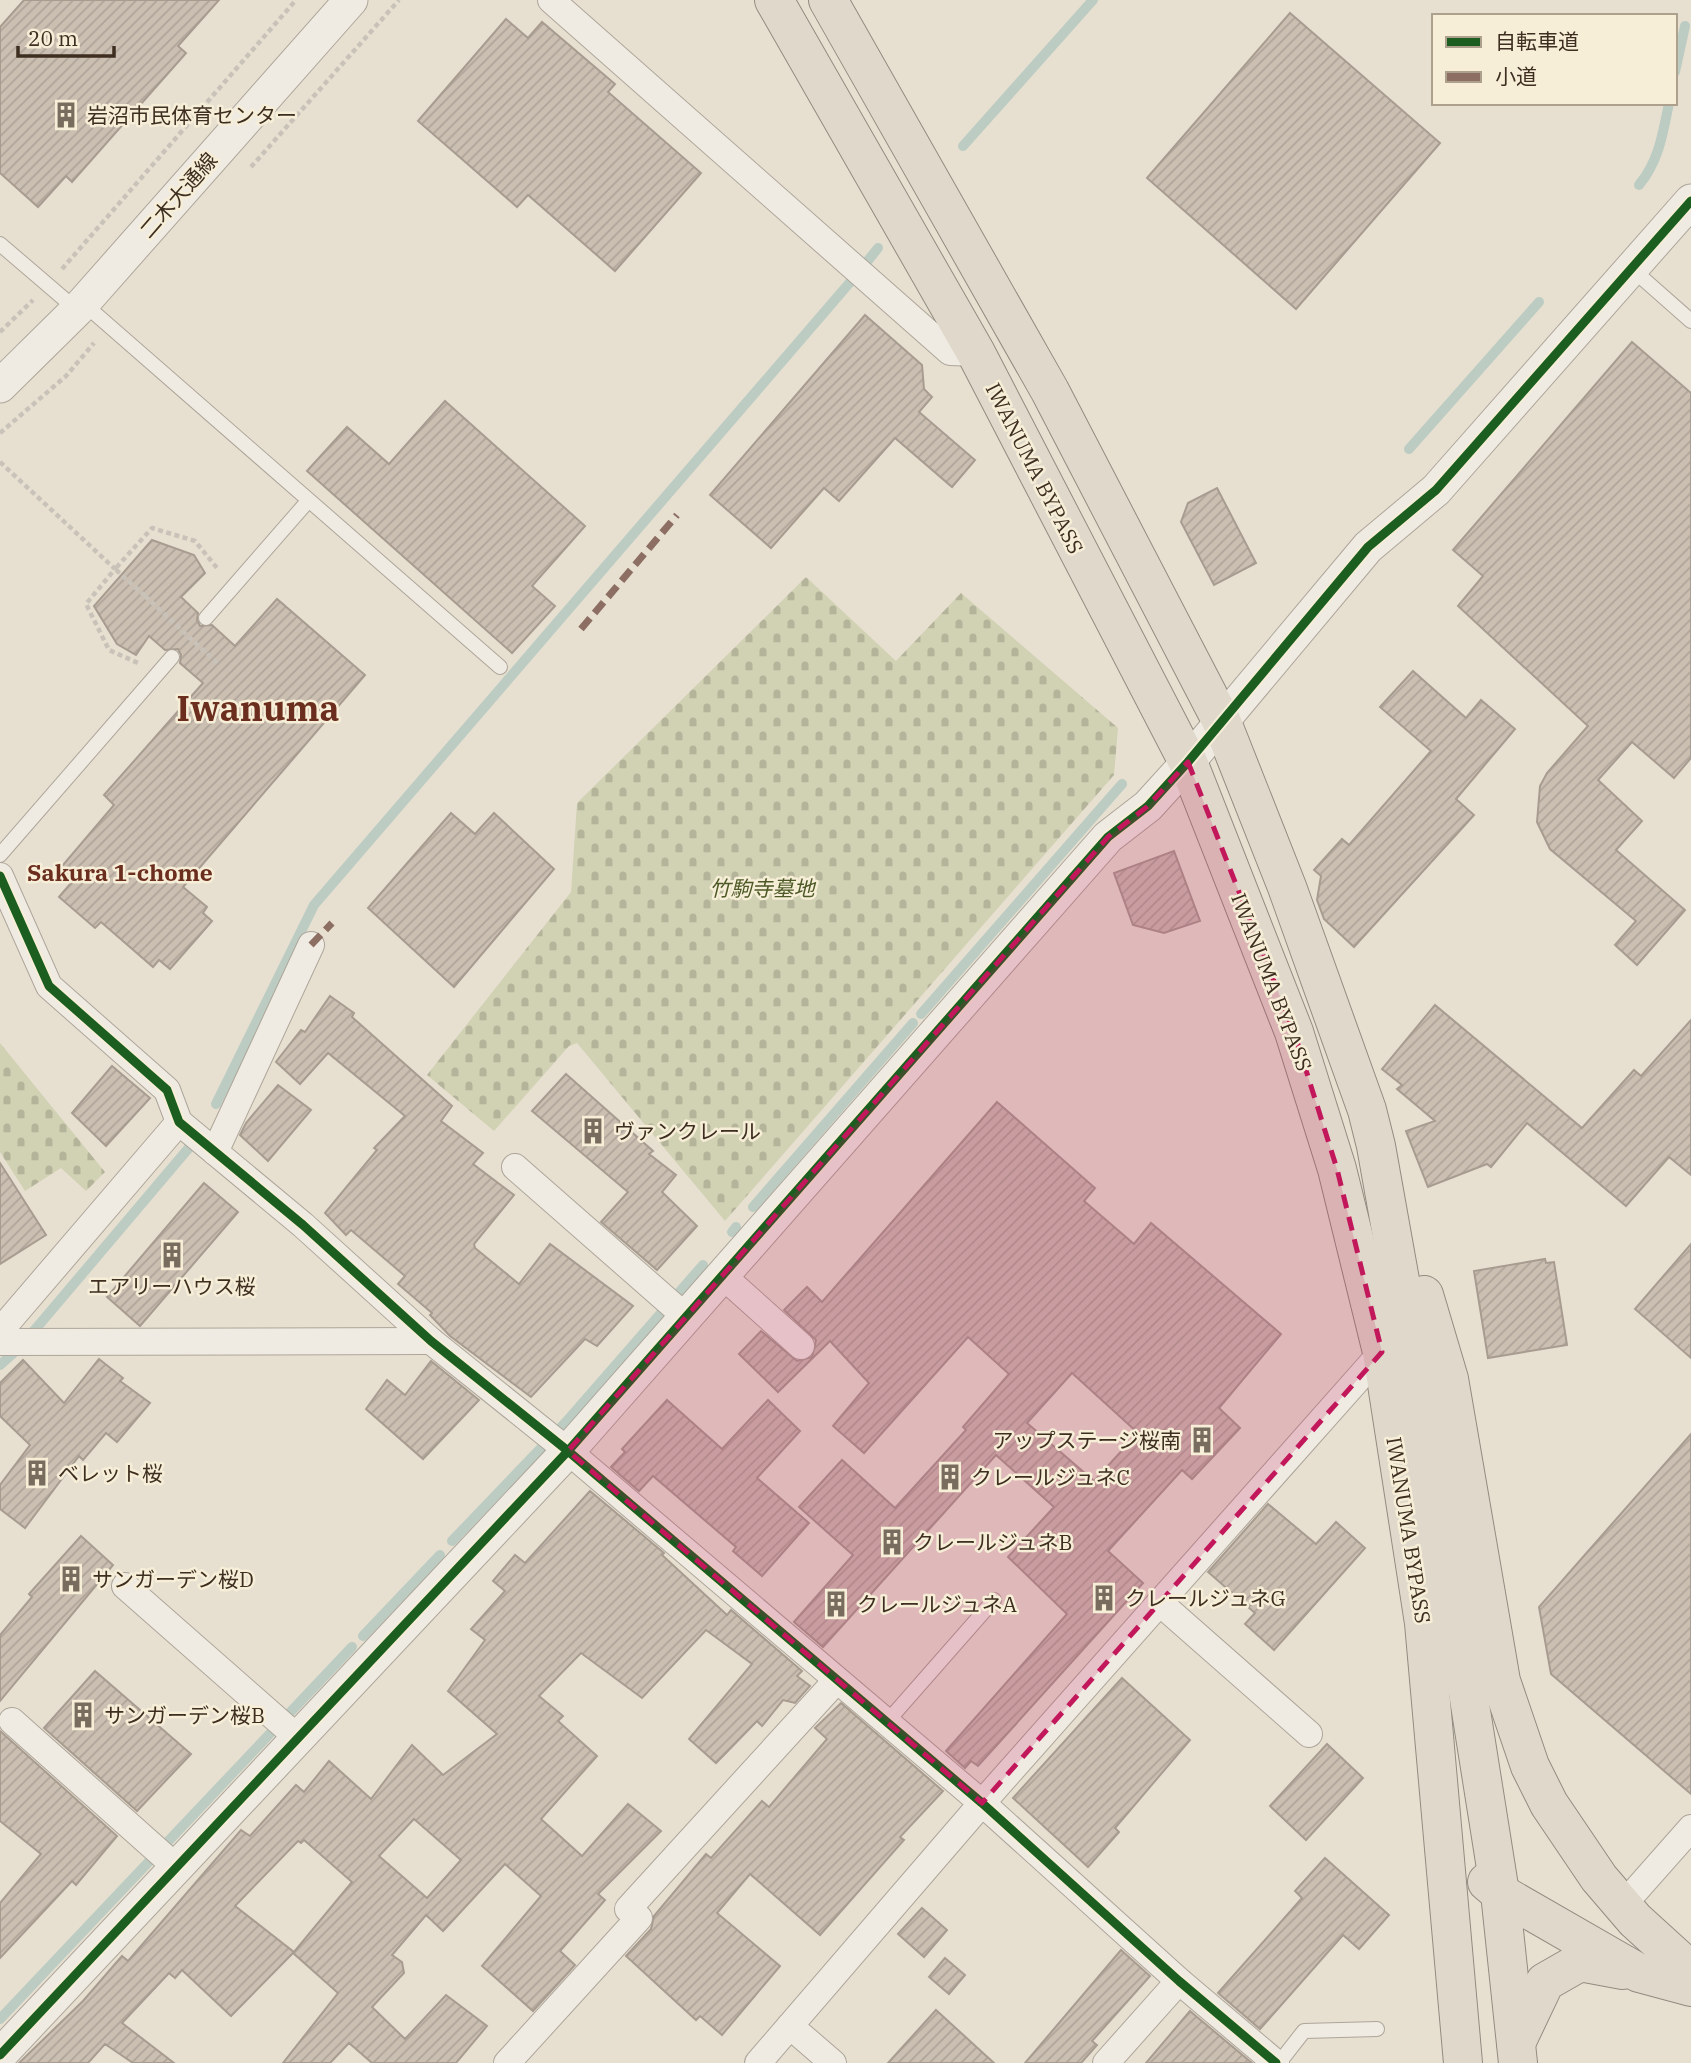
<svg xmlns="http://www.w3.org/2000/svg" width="1691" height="2063" font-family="'IBM Plex Serif','Noto Sans JP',serif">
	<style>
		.cemetery { fill: url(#cemetery-stones) }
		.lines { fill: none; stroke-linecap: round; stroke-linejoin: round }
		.stream { stroke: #bcccc2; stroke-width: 10 }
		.building { fill: url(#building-hatch); stroke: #a89c90; stroke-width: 2; fill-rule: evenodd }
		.service-casing { stroke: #ada599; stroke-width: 16 }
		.minor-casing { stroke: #ada599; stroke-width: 28 }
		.tertiary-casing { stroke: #ada599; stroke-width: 35 }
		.trunk-casing { stroke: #928b80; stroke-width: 40 }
		.path { stroke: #c8c2b9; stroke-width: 4.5; stroke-dasharray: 5 3.5; stroke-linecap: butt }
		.service { stroke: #efebe3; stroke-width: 14 }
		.minor { stroke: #efebe3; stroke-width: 26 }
		.tertiary { stroke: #efebe3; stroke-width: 33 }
		.trunk { stroke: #e0d9cb; stroke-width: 38 }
		.path-bridge { stroke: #c8c2b9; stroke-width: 4.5; stroke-dasharray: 5 3.5; stroke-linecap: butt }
		.quiet { stroke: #8d6e63; stroke-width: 7; stroke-dasharray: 14 7; stroke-linecap: butt }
		.cycleway-casing { stroke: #f7eed8; stroke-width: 13 }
		.cycleway { stroke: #1b5e20; stroke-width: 9 }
		.marked { fill: #c2185b; fill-opacity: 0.2; stroke: #c2185b; stroke-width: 5; stroke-dasharray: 14 9; stroke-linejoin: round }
		.labels { text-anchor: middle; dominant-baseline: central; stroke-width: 5; stroke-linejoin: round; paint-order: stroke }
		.poi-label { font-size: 21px; fill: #3d2e20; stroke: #f7eed8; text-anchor: start }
		.street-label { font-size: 21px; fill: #3d2e20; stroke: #f7eed8 }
		.park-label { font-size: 21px; font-style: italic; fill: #4d5a26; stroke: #f7eed8 }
		.neighbourhood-label { font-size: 23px; font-weight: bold; fill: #6b2e1e; stroke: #f7eed8 }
		.town-label { font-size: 35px; font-weight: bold; fill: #6b2e1e; stroke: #f7eed8 }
	</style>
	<defs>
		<pattern id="cemetery-stones" width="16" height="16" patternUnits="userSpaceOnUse" patternTransform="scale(1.75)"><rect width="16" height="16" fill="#d1d1b3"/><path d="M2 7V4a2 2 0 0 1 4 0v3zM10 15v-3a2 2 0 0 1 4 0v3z" fill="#b4b49a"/></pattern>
		<pattern id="building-hatch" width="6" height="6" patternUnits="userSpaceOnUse" patternTransform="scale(1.75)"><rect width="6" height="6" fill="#cbbfb2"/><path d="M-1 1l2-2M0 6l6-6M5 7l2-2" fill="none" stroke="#afa499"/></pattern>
	</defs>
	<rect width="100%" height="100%" fill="#e7e0d1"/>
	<g class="cemetery">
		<polygon points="806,577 896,661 961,593 1118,728 1114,775 725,1221 577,1043 569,1046 494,1131 427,1075 571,892 577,803"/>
		<polygon points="0,1043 105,1172 86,1191 61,1168 25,1191 0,1152"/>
	</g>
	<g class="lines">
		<g class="stream">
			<polyline points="1675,72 1685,26"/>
			<polyline points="963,146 1093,0"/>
			<path d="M1639,185C1659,161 1663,133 1669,103"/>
			<polyline points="866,263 878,248"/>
			<polyline points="1409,449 1539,302"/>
			<polyline points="921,1014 1122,784"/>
			<polyline points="216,1104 314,905 852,280"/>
			<polyline points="753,1207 913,1023"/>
			<polyline points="732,1232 736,1227"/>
			<polyline points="33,1332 193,1143"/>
			<polyline points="0,1365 18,1349"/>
			<polyline points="452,1541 566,1422 703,1265"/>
			<polyline points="363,1636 440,1555"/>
			<polyline points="0,2019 352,1647"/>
		</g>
	</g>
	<g class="building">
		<polygon points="24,0 219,0 178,46 186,53 72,182 66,176 38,207 0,173 0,27"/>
		<polygon points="1290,13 1440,143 1296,309 1147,178"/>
		<polygon points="506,19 528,38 542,22 615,84 608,92 701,173 615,271 528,195 517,207 418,121"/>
		<polygon points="865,315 922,365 924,389 932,397 919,412 975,460 952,487 895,438 839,501 824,488 771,548 710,495"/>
		<polygon points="1632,342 1691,393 1691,758 1674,778 1632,742 1598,780 1642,821 1616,850 1685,910 1637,965 1615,945 1636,921 1550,849 1537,822 1540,786 1547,773 1588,726 1458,606 1483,576 1453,550"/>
		<polygon points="445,401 585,526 532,586 555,606 512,653 307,471 347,427 389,464"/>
		<polygon points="1217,488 1256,563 1214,585 1181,522 1188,503"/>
		<polygon points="152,540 194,555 205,573 181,597 198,613 197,620 200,626 212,625 235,646 277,599 365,675 183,887 207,907 203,913 212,921 170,969 159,960 153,967 101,922 95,928 59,897 71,883 57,872 114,805 104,795 203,683 180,663 181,655 178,649 165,650 149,636 136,655 117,644 94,606"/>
		<polygon points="1413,671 1466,718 1481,700 1515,729 1456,799 1474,815 1354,947 1324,919 1317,900 1321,876 1314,870 1342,839 1349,845 1431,751 1380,707"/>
		<polygon points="451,813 475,834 494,813 554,869 454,987 368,908"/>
		<polygon points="1174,851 1200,921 1164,933 1133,925 1114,873"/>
		<polygon points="330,996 354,1013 352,1017 452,1106 441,1121 483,1153 473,1164 514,1195 474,1244 475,1248 519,1284 550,1244 633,1306 597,1346 585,1339 531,1397 450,1336 430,1315 432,1313 398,1284 405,1276 351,1230 346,1235 325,1213 377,1150 374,1148 405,1116 328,1053 300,1084 276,1062 301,1030 305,1032"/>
		<polygon points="1435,1005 1582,1128 1634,1070 1641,1076 1691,1020 1691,1175 1669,1157 1626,1206 1527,1123 1491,1167 1487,1164 1428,1187 1406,1131 1435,1121 1397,1089 1402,1085 1382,1069"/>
		<polygon points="112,1066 150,1098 106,1146 72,1113"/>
		<polygon points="566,1074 653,1151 649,1154 676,1175 662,1192 697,1226 657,1270 601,1222 628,1192 532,1111"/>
		<polygon points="278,1085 311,1110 268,1161 240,1135 246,1123"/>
		<path d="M997,1102L1095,1188L1084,1201L1134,1244L1151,1223L1281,1334L1219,1408L1240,1428L1192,1479L1182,1470L1108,1551L1143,1583L978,1766L971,1761L965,1768L946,1751L1067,1614L1008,1557L1054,1507L996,1455L823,1647L794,1622L853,1555L799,1507L842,1460L895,1508L966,1430L963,1427L1009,1374L968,1337L864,1453L833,1426L869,1383L830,1341L778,1392L739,1354L761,1331L797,1361L812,1357L816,1340L784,1310L807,1287L822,1302ZM1072,1373L1138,1433L1094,1481L1027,1423Z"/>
		<polygon points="0,1163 46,1235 0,1264"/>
		<polygon points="204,1183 238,1212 140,1326 107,1297"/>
		<polygon points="1691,1244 1691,1358 1635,1309"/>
		<polygon points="1545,1259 1546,1263 1554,1262 1567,1345 1488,1358 1474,1271"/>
		<polygon points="99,1359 123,1378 120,1381 150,1403 117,1442 106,1433 83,1460 79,1456 25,1528 0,1509 0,1485 30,1445 0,1416 0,1383 23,1360 64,1403"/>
		<polygon points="431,1361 479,1400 423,1459 366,1409 387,1380 405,1395"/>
		<polygon points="667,1400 722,1449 768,1400 800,1431 757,1478 809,1523 762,1576 733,1551 736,1547 653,1476 639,1491 611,1467 625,1452 622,1449"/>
		<polygon points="1691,1434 1691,1794 1551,1674 1539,1607"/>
		<path d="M590,1491L664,1553L662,1555L727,1615L731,1610L802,1671L797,1676L810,1686L795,1703L783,1700L762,1726L757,1721L716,1763L689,1739L752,1664L706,1630L642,1698L581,1653L539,1696L563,1716L558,1721L597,1756L541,1819L582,1856L628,1804L661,1831L598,1894L605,1900L560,1951L575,1965L533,2011L482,1966L541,1896L505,1864L443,1931L426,1915L392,1955L402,1962L404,1973L372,2007L405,2039L446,1995L487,2026L456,2063H372L349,2043L330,2063H283L338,1993L293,1953L231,2016L182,1970L175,1978L169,1973L122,2023L174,2063H133L105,2044L88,2063H19L83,2001L122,1956L128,1961L241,1830L250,1836L296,1785L304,1792L329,1761L371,1799L412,1745L443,1775L497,1734L448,1691L485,1640L471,1629L505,1591L493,1581L515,1555L525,1563ZM414,1819L461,1860L427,1898L379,1856ZM304,1840L352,1882L294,1952L235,1906L298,1841L301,1843Z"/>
		<polygon points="1268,1504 1316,1544 1336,1522 1365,1548 1274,1650 1245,1624 1255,1613 1208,1572"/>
		<polygon points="81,1536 113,1565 0,1701 0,1635 32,1597 29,1594"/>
		<polygon points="95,1671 191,1754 137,1811 44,1728"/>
		<polygon points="1122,1678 1190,1740 1115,1828 1119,1832 1088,1867 1013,1798"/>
		<polygon points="841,1703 943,1791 900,1837 904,1840 820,1935 750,1874 717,1913 780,1966 722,2035 700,2016 696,2020 626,1956 651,1929 654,1916 706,1854 711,1858 762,1801 769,1807 827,1739 815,1728"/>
		<polygon points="0,1731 117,1836 76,1885 72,1881 0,1958 0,1903 41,1854 0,1821"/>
		<polygon points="1327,1744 1363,1778 1306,1840 1270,1806"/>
		<polygon points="1325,1858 1389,1915 1359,1949 1343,1935 1260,2029 1218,1993 1302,1898 1295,1891"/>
		<polygon points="922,1908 947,1930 924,1957 898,1934"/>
		<polygon points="1121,1950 1150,1976 1092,2041 1097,2045 1081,2063 1025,2063"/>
		<polygon points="945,1958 965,1975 949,1994 929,1977"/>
		<polygon points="936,2010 994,2063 888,2063"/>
		<polygon points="1190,2011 1197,2017 1252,2063 1146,2063"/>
	</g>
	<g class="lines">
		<g class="service-casing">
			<g id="service">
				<polyline points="0,244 77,310"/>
				<polyline points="1632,269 1691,321"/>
				<polyline points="83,303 500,667"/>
				<polyline points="206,618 308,501"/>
				<polyline points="0,855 172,657"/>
				<polyline points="886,1723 994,1600"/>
				<polyline points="1279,2063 1304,2031 1377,2029"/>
			</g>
		</g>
		<g class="minor-casing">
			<g id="minor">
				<polyline points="551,0 950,352 976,353"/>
				<polyline points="0,876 49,986 167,1090 179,1122 303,1225 431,1341 568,1451 982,1803 1179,1981 1276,2063"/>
				<polyline points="215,1152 311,945"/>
				<polyline points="515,1167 686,1317"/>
				<polyline points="723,1276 801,1346"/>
				<polyline points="0,1331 179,1122"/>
				<polyline points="0,1342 431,1341"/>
				<polyline points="125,1586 298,1738"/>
				<polyline points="1160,1603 1309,1734"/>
				<polyline points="12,1721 176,1867"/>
				<polyline points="1623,1905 1691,1828"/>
				<polyline points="790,2026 833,2063"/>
				<polyline points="507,2063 639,1918 628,1909 836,1681"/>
				<polyline points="758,2063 982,1803 1382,1352"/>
				<polyline points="1106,2063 1179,1981"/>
			</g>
		</g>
		<g class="tertiary-casing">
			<g id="tertiary">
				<polyline points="0,386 77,310 351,0"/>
				<polyline points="0,2055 568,1451 1108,837 1148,806 1188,762 1368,547 1436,490 1691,201"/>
			</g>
		</g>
		<g class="trunk-casing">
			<g id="trunk">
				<polyline points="774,0 976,353 1188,762 1294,1032 1337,1169 1382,1352 1424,1623 1463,2063"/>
				<polyline points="828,0 1050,391 1221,720 1287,887 1367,1110 1376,1146 1422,1403 1500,1893 1518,2063"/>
				<polyline points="1424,1295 1449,1379 1501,1681 1530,1766 1549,1804 1599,1878 1635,1920 1691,1971"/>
				<polyline points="1487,1882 1500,1893 1639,1973 1691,1987"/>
				<polyline points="1516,2043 1545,1982 1580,1962 1623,1970"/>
			</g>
		</g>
		<g class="path">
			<polyline points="251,167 399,0"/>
			<polyline points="62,269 296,0"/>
			<polyline points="0,332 33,300"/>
			<polyline points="0,433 66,376 94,343"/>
			<polyline points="0,462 115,569 86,604 109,650 138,663"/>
			<polyline points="145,596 115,569 152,528 195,541 217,568"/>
		</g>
		<use href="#service" class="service"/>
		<use href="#minor" class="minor"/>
		<use href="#tertiary" class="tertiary"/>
		<use href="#trunk" class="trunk"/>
		<polyline class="path-bridge" points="145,596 219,665"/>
		<g class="quiet">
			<polyline points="581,629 677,515"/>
			<polyline points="311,945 332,923"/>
		</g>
		<g class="cycleway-casing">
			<g id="cycleway">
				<polyline points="0,876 49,986 167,1090 179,1122 303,1225 431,1341 568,1451 982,1803 1179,1981 1276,2063"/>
				<polyline points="0,2055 568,1451 1108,837 1148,806 1188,762 1368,547 1436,490 1691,201"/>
			</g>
		</g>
		<use href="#cycleway" class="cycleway"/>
	</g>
	<path class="marked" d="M1188,762L1294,1032L1337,1169L1382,1352L982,1803L568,1451L1108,837L1148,806Z"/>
	<defs>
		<g id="building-bare" transform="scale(2.1)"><path d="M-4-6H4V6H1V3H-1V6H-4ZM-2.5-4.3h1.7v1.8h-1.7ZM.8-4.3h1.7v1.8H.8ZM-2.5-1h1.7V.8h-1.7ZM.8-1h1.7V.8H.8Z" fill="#786c5e" stroke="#f7eed8" stroke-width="2.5" paint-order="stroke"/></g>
	</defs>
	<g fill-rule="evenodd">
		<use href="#building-bare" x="66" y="115"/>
		<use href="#building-bare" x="593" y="1131"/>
		<use href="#building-bare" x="172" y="1255"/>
		<use href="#building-bare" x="1202" y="1440"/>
		<use href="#building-bare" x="37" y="1473"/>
		<use href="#building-bare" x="950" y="1477"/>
		<use href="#building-bare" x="892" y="1542"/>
		<use href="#building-bare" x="71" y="1579"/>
		<use href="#building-bare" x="1104" y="1598"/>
		<use href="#building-bare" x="836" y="1604"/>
		<use href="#building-bare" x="83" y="1715"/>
	</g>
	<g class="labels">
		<g class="poi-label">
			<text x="87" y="115">岩沼市民体育センター</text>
			<text x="614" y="1131">ヴァンクレール</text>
			<text x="172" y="1286" text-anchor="middle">エアリーハウス桜</text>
			<text x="1181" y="1440" text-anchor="end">アップステージ桜南</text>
			<text x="58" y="1473">ベレット桜</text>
			<text x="971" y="1477">クレールジュネC</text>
			<text x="913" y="1542">クレールジュネB</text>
			<text x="92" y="1579">サンガーデン桜D</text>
			<text x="1125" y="1598">クレールジュネG</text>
			<text x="857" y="1604">クレールジュネA</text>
			<text x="104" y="1715">サンガーデン桜B</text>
		</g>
		<g class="street-label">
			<text transform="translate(178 195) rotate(-49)">二木大通線</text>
			<text transform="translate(1035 468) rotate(63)">IWANUMA BYPASS</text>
			<text transform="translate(1272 982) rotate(69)">IWANUMA BYPASS</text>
			<text transform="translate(1409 1530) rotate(81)">IWANUMA BYPASS</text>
		</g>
		<g class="park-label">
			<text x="762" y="888">竹駒寺墓地</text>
		</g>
		<g class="neighbourhood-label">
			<text x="120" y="872">Sakura 1-chome</text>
		</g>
		<g class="town-label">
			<text x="258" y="708">Iwanuma</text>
		</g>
	</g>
	<rect x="1432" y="14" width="245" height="91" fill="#f7eed8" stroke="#ada18e" stroke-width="2"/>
	<rect x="1446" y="37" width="35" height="10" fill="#1b5e20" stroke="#ada18e" stroke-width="2"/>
	<text x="1495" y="49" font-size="21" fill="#3d2e20">自転車道</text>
	<rect x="1446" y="72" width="35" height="10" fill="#8d6e63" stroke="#ada18e" stroke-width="2"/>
	<text x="1495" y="84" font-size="21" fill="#3d2e20">小道</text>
	<path d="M18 46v10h96v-10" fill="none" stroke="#3d2e20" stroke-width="3.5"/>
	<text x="28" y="46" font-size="21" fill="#3d2e20" stroke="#f7eed8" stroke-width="5" paint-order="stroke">20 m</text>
</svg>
